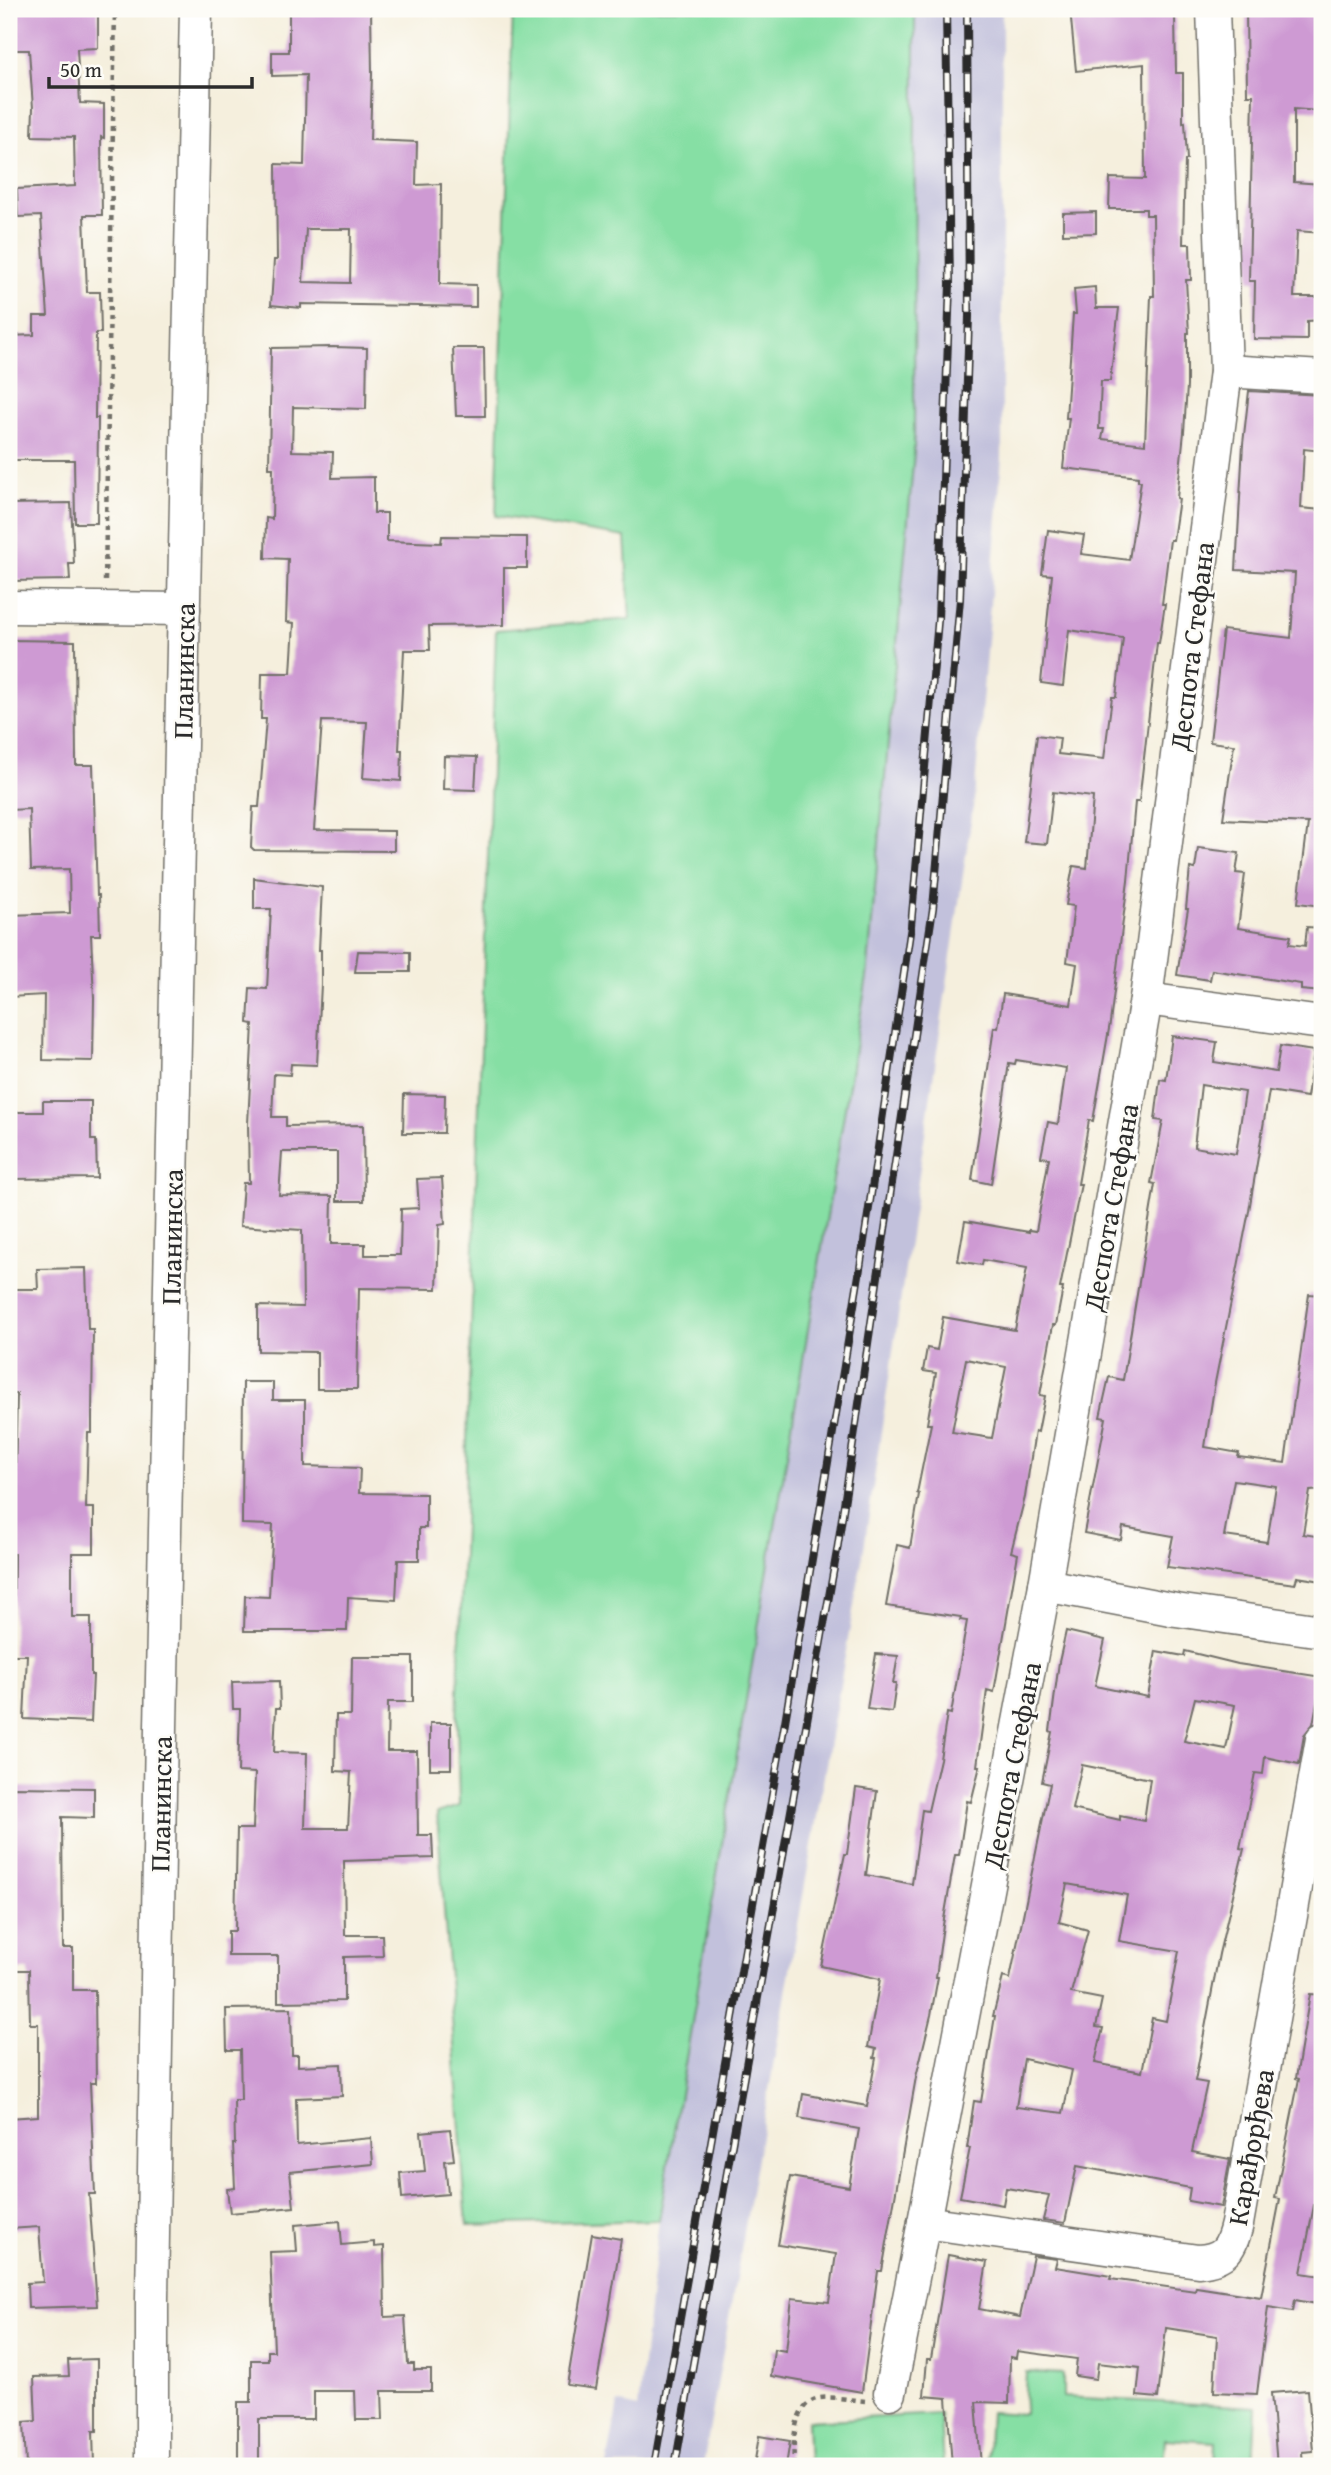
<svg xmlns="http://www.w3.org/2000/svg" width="1331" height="2475" font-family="'Gentium Book Plus',serif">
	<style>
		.industrial { fill: #c2c1dc }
		.green { fill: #86dfa4; stroke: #588568; stroke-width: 2 }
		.building { fill: #ce9ad3; fill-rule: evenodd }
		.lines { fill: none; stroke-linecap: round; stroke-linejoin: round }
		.minor-casing { stroke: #727069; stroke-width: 35 }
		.path { stroke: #727069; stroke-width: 4.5; stroke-dasharray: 5 5; stroke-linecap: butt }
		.minor { stroke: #fff; stroke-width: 32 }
		.rail-casing { stroke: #2b2b2b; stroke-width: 8 }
		.rail { stroke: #fdfcf7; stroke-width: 5; stroke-dasharray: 16; stroke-linecap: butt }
		.labels { text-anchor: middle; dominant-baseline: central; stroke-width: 5; stroke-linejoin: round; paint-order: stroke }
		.street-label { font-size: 28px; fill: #2b2b2b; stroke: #fdfcf7 }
	</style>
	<rect width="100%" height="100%" fill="#fdfcf7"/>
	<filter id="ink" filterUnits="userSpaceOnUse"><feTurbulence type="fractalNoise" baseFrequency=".0143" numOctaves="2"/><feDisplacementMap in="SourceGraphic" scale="14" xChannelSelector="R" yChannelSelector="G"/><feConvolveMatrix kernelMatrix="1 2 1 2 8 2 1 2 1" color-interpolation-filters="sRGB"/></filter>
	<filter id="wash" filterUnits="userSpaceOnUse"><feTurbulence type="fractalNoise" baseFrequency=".00686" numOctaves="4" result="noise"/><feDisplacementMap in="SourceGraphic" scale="28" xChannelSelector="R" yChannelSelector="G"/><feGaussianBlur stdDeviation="1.57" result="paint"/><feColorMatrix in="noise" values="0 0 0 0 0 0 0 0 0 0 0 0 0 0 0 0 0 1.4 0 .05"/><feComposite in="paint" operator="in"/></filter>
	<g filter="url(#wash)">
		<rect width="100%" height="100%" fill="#f5efdd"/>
		<polygon class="industrial" points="915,9 1002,9 1002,457 974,800 864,1548 703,2466 607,2466 618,2403 638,2408 659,2220 867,977 914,453"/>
		<g class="green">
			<polygon points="513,9 915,9 914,453 867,977 659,2220 467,2225 437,1813 459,1806 457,1720 496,630 630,619 625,537 496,516"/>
			<polygon points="1026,2372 1063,2374 1063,2397 1256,2407 1253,2466 1215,2466 1216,2442 1165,2439 1163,2466 987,2466 990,2412 1024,2414"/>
			<polygon points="940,2414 943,2466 809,2466 807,2421"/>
		</g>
		<g id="blocks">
			<g class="building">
				<polygon points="11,9 98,9 98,48 77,49 80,103 104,104 104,138 101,137 102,215 84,215 87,292 100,292 101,333 96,333 95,418 98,418 97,523 75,523 74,460 9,460 9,336 34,335 34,316 48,316 41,216 18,217 17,189 75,186 74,137 32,136 33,108 29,50 13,50"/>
				<path d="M289,9H371L372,74L370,140L417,142L416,185L441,184L440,284L476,285V307L301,304V308L271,305L274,260H277L276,164L304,165L306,75L272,76V52H289ZM306,229H351L350,283L303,282Z"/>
				<path d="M1070,9H1172L1173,17H1175L1176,73H1183V123L1185,122L1187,160H1185L1183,244H1190L1191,280H1186L1189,333H1187V386L1184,432L1177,498L1179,499L1173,540H1170L1162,604H1165L1159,643H1157L1139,802H1135L1128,881L1110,1023L1093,1121L1089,1120L1078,1184H1081L1060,1288H1063L1056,1325H1053L1040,1395L1045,1396L1038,1432L1035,1431L1025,1497L1011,1552L1018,1554L994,1692L987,1690L977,1766H980L971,1802L967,1801L959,1855H955L943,1925L936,1977H938L931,2015L916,2077L882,2271H878L862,2392L771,2376L774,2349L786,2351L792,2298L829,2302L836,2254L778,2245L790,2177L849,2187L859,2129L799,2118L803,2094L867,2106L876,2058H874L876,2049L868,2047L880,1979L821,1966L845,1854H847L856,1788L877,1791L866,1875L912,1884L922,1810L928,1811L940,1759L947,1713L951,1714L967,1621L960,1620L961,1617L886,1606L897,1545L910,1548L919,1494L917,1493L931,1424H927L936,1373L923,1371L927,1348L937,1350L943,1317L1015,1330L1027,1268L983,1260L982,1265L958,1261L965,1221L1029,1232V1230L1036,1231L1049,1158L1041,1157L1048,1122L1058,1124L1066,1068L1016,1060L1015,1064L1009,1063L991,1184L972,1180L994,1027L998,1028L1003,994L1071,1005L1077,964L1067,962L1074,906L1066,905L1073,866L1087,868L1093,797L1053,792L1047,844L1024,842L1037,735L1060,738L1058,754L1104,759L1112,697H1116L1123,638L1069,630L1063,686L1041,683L1052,575L1042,574L1048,530L1084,535L1081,554L1129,560L1141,481H1138V477L1063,468L1069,418H1066L1073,314H1076L1074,289L1095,287L1096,308H1119L1110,381H1101L1099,429H1104L1102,439L1145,444L1151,296H1154L1153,215H1146V209H1109L1110,178L1145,179L1144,64L1076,71ZM966,1359L1006,1367L992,1438L952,1432Z"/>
				<polygon points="1246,9 1322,9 1319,111 1294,109 1294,182 1322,184 1322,233 1297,231 1294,297 1322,297 1322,320 1307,321 1307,340 1254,339 1255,281 1249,281 1253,95 1247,95"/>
				<polygon points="1096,212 1096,233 1063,234 1063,213"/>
				<polygon points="333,347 367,348 366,409 293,407 292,451 333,452 332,478 374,477 374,513 387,513 387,541 441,543 442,536 527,537 527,568 504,568 504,625 429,626 430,650 404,650 399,750 402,750 401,781 363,778 367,722 322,721 314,830 394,831 394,851 254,850 251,847 253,807 259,807 266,719 261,719 262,673 291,673 294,623 286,622 288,559 265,558 266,518 272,519 273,468 269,468 271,348"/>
				<polygon points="453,348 484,348 485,416 456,416"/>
				<polygon points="1249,391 1322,395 1322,451 1304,449 1301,508 1322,510 1319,584 1322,584 1322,653 1315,726 1322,727 1322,906 1298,903 1308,823 1223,819 1234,745 1210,742 1223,630 1291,638 1295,573 1236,570 1243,444"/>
				<polygon points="71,503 74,564 69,564 70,580 9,581 9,504"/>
				<polygon points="9,640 75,641 76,765 93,765 97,895 99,895 100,935 91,935 94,998 93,1061 43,1060 44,995 9,997 9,915 70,913 69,869 31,870 29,809 9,810"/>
				<polygon points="444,756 477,757 475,790 443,789"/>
				<polygon points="1198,848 1239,853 1236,873 1245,874 1238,928 1291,936 1289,944 1305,946 1307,927 1322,928 1322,992 1301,990 1301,984 1212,970 1210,980 1177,975 1188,909 1186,909 1190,868 1195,869"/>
				<polygon points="254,878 322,887 319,950 321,950 321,984 317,1065 291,1064 290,1075 274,1074 272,1117 286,1117 286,1126 363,1125 364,1201 337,1201 337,1152 282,1152 279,1195 332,1196 331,1244 365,1244 365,1255 400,1255 401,1209 419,1208 417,1179 442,1178 445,1224 439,1225 437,1289 359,1288 357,1389 317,1389 317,1352 258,1351 258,1306 303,1307 302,1230 240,1226 243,1183 249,1183 248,1124 253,1024 248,1023 250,988 267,989 271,909 254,909"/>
				<polygon points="358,951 410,952 410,972 355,972"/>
				<path d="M1172,1036L1217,1042L1214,1062L1276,1072L1280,1046L1314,1051L1307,1097L1269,1091L1249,1211L1214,1388L1205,1447L1239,1453L1238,1457L1285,1463L1309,1294L1322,1295V1490L1310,1491L1303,1534L1322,1537V1581L1297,1577L1295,1584L1167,1567L1173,1536L1123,1527L1121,1540L1084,1533L1106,1418L1100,1417L1109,1377L1123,1380L1155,1184L1151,1183L1163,1121L1155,1120L1160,1079L1166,1080ZM1201,1085L1245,1092L1236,1154L1194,1147ZM1234,1480L1276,1486L1267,1542L1224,1536Z"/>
				<polygon points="404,1094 445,1095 444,1133 403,1133"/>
				<polygon points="43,1101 91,1101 91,1140 96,1140 97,1178 9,1179 9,1112 43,1112"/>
				<polygon points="86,1268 88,1329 93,1329 92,1416 92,1433 88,1433 86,1508 94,1508 94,1553 72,1553 72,1617 91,1617 91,1675 93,1675 91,1722 24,1719 27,1655 13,1655 14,1554 9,1554 9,1478 15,1478 17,1394 9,1394 9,1289 38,1289 37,1269"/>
				<polygon points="243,1382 273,1382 273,1400 305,1400 305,1466 360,1468 359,1493 426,1494 426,1528 419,1528 419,1560 398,1560 396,1600 348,1597 347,1631 244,1631 245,1596 269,1597 273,1525 242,1524"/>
				<path d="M1066,1631L1105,1640L1095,1686L1148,1697L1156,1651L1184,1656L1185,1651L1238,1664L1322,1677L1313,1724L1304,1735L1299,1764L1265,1757L1263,1774L1255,1773L1240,1848L1244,1849L1219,1954L1195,2081L1207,2083L1192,2152L1230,2159L1221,2207L1188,2201L1190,2188L1077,2166L1065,2223L1043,2220L1049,2195L1006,2188L1003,2205L960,2197L970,2148H967L974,2101L981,2102L995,2016H993L1003,1977L1010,1979L1050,1784L1042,1782L1052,1732L1050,1731L1059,1662ZM1195,1698L1235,1705L1226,1749L1184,1741ZM1082,1765L1150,1779L1144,1821L1120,1816V1820L1072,1809ZM1067,1884L1127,1895L1119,1941L1179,1951L1166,2021L1152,2018L1142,2072L1095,2063L1103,2028L1096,2027L1102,1999L1071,1993L1088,1930L1059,1922ZM1024,2059L1072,2070L1063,2113L1016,2107Z"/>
				<polygon points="876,1654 898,1656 893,1684 896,1684 892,1712 867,1709"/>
				<polygon points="352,1657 413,1657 413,1702 388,1702 387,1751 417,1751 418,1835 432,1835 433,1858 344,1861 345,1935 382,1935 383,1956 344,1957 344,2001 278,2002 278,1956 228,1956 228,1931 235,1931 237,1829 253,1829 255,1773 238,1772 240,1709 233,1709 232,1682 279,1681 280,1708 276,1708 274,1752 307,1753 305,1828 348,1828 351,1772 335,1771 336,1715 351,1715"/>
				<rect x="430" y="1723" width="21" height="46"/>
				<polygon points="9,1787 94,1788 94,1818 62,1817 63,1948 73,1948 73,1990 95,1990 96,2083 90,2083 95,2194 89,2194 97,2306 28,2308 27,2283 43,2282 39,2227 9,2229 9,2118 38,2116 38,2024 30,2024 29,1970 14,1970 13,1868 9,1868"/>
				<polygon points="1310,1994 1322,1995 1322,2207 1314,2205 1301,2273 1322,2276 1322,2305 1295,2300 1293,2311 1268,2307 1257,2394 1214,2392 1217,2336 1166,2328 1158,2398 1137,2396 1140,2368 1098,2363 1096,2379 1075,2376 1077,2359 1017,2351 1016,2358 1010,2357 1009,2403 976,2402 981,2466 952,2466 947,2398 924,2396 927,2359 931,2359 948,2255 987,2262 979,2309 1020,2317 1033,2256 1057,2259 1055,2267 1111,2276 1110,2279 1195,2291 1196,2287 1261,2297 1280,2199 1275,2198 1299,2079 1296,2078"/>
				<polygon points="291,2008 292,2055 298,2055 298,2066 341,2064 342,2096 296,2098 297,2145 371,2138 373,2164 290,2172 294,2207 230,2213 227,2189 235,2188 233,2144 235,2144 234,2100 241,2100 240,2050 227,2050 226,2009"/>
				<polygon points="450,2129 454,2160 445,2161 448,2194 402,2198 400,2173 425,2171 421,2132"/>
				<polygon points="340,2221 342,2245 374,2242 374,2247 384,2246 385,2317 405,2316 408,2364 414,2364 414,2370 431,2370 431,2391 382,2391 383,2420 356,2420 355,2391 314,2391 314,2419 259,2419 259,2466 238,2466 238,2402 251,2402 251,2360 268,2360 268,2351 274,2351 270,2252 297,2251 295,2225"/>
				<polygon points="592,2234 621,2239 596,2389 567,2385"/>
				<polygon points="97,2359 97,2431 93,2431 94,2466 26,2466 24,2422 36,2421 34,2377 69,2376 68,2360"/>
				<polygon points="1308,2390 1313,2451 1302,2452 1303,2466 1277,2466 1271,2393"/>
				<polygon points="759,2436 790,2441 786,2466 754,2466"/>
			</g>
		</g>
	</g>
	<g filter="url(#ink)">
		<use href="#blocks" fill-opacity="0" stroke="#727069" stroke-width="2"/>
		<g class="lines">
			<g class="minor-casing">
				<g id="minor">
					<polyline points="1226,371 1322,377"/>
					<polyline points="9,607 184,609"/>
					<polyline points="1146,999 1322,1023"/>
					<polyline points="1045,1585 1176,1610 1322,1631"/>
					<path d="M924,2222L1198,2261C1224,2259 1231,2250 1237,2224L1322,1739"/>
					<polyline points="890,2393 924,2222 1045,1585 1146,999 1226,371 1213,9"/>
					<polyline points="152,2466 152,2298 161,1727 196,9"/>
				</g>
			</g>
			<g class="path">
				<polyline points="105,581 115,9"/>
				<path d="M794,2466C793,2445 792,2402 820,2398C834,2396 851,2400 865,2401"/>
			</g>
			<use href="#minor" class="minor"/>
			<g class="rail-casing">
				<g id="rail">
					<polyline points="654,2466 785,1722 859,1275 911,926 938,620 950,284 946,9"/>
					<polyline points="675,2466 837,1551 933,908 960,599 969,316 967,9"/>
				</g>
			</g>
			<use href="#rail" class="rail"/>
		</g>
	</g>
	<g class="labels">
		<g class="street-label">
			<text transform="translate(1191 646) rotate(-83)">Деспота Стефана</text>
			<text transform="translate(183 671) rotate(-89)">Планинска</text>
			<text transform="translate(1110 1207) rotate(-80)">Деспота Стефана</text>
			<text transform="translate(171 1237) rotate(-89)">Планинска</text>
			<text transform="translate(1011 1765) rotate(-79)">Деспота Стефана</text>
			<text transform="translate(160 1804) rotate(-89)">Планинска</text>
			<text transform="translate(1250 2147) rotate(-80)">Карађорђева</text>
		</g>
	</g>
	<rect width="1331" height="2475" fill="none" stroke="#fdfcf7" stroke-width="35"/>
	<path d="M49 77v10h203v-10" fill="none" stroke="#2b2b2b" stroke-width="3.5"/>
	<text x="60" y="77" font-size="21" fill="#2b2b2b" stroke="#fdfcf7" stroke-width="5" paint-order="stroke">50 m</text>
</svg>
